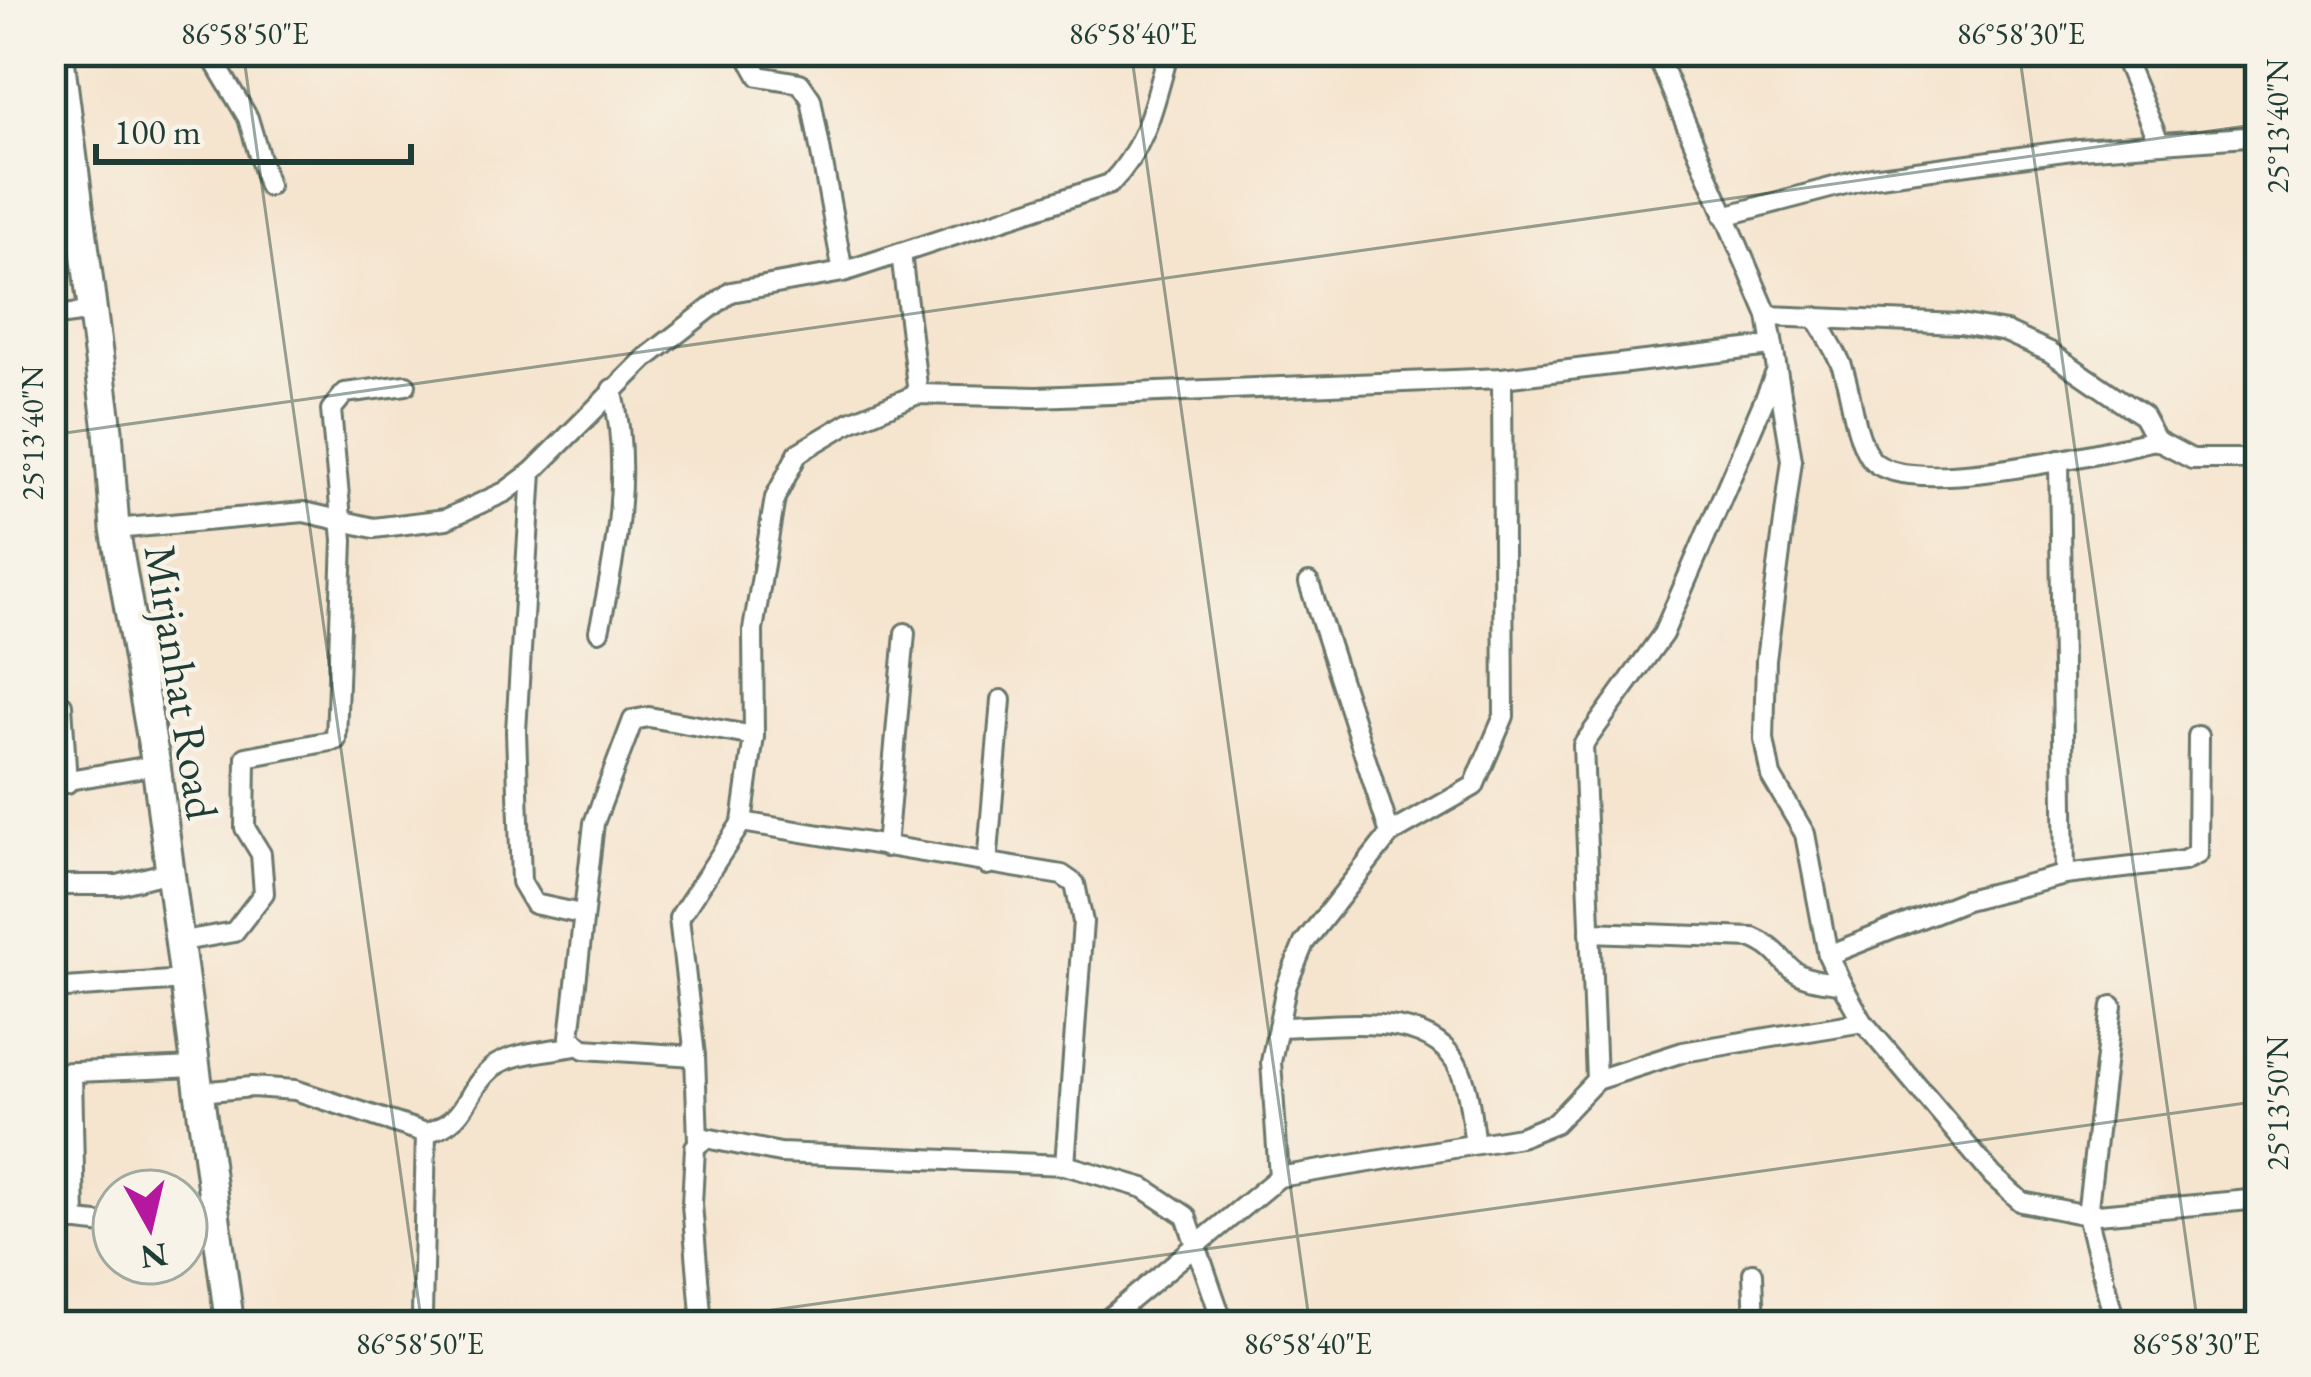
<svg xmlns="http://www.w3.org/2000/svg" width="2311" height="1377" font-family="'EB Garamond',serif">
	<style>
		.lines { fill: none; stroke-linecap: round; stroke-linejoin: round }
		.street-casing { stroke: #6a776a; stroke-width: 24 }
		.primary-casing { stroke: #6a776a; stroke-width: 33 }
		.street { stroke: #fff; stroke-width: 18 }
		.primary { stroke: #fff; stroke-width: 27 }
		.ticks { fill: none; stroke: #1f3d34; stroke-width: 3; stroke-opacity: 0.45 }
		.labels { text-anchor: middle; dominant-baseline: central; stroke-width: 9; stroke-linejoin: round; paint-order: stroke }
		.street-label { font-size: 45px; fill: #1f3d34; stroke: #f7f3e8 }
		.neatline { fill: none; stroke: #1f3d34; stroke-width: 4.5 }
		.ticks-label { font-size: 30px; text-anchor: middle; fill: #1f3d34 }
	</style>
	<rect width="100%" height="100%" fill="#f7f3e8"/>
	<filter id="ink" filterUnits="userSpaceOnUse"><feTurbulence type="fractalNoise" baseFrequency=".00833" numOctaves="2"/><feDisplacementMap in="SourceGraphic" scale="24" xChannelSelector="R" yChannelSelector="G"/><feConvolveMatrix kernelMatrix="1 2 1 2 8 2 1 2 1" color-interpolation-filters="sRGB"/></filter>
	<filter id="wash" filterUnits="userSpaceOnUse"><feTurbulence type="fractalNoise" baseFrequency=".004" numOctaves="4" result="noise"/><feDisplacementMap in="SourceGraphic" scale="48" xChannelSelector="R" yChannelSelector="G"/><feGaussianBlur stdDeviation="2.7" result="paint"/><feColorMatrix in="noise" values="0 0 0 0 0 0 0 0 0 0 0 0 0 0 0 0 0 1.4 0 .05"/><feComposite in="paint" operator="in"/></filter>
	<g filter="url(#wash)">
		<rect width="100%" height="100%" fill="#f5e4ce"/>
	</g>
	<g filter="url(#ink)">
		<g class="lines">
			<g class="street-casing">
				<g id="street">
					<polyline points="208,51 248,118 268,186"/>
					<polyline points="745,51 759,76 800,83 811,99 843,272"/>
					<polyline points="1655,51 1768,316 1792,460 1766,660 1764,739 1771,776 1805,834 1828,955 1841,983 1863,1022 1993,1176 2022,1202 2087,1215 2260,1199"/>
					<polyline points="2121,51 2159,142"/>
					<polyline points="1724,216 1872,177 2079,149 2260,136"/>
					<polyline points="901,253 918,394"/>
					<polyline points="1768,316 1960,324 2006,332 2050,352 2143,416 2156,440 2192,459 2260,459"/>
					<polyline points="51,317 93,311"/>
					<path d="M1815,317C1824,332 1835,349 1842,366C1852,394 1853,429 1868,455C1896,504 2108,450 2156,440"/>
					<polyline points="2059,460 2065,875"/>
					<polyline points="532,472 516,731 521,882 534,904 581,914"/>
					<path d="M115,529L304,512L374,528L446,519L505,492L532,472L646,358L731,292L843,272L1110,184C1147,147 1155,100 1169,51"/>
					<polyline points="1309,583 1390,834"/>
					<path d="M599,631C616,554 632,467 612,389"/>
					<polyline points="51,700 62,705 67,783"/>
					<polyline points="51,783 156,765"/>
					<polyline points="742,822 1062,875 1075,884 1083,922 1065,1165"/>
					<polyline points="886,847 905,633"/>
					<polyline points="987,865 1001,700"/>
					<polyline points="51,885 118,885 169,872"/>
					<path d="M1590,932L1753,938C1797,957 1773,978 1841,983"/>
					<polyline points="177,942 234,932 264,893 261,854 245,828 246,757 336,740 343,540 331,410 345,393 406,385"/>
					<polyline points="1828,955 1966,900 2065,875 2183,861 2197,854 2198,736"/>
					<polyline points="51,989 185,980"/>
					<polyline points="2112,1006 2087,1215 2116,1326"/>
					<path d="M1278,1027C1334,1027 1432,1007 1460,1070C1470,1092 1471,1120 1475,1144"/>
					<polyline points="695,1056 584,1049 570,1037 594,823 633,720 649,717 754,736"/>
					<polyline points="72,1072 75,1221"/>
					<polyline points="51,1073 196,1067"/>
					<polyline points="1596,1080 1583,745 1663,634 1776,373"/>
					<path d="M200,1092L252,1087L295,1090L426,1133C472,1118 462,1094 492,1068C510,1052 552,1051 575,1046"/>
					<polyline points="698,1141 695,1056 679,918 742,822 754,736 753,630 775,498 798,453 850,422 918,394 1037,397 1502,378 1771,346"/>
					<polyline points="1279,1177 1271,1062 1286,987 1304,943 1390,834 1474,786 1504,716 1502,378"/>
					<polyline points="51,1218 114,1225"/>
					<polyline points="186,1233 221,1237"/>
					<polyline points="1753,1273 1755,1326"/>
					<polyline points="422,1315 426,1133"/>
					<polyline points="702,1326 692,1204 695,1147 706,1138 780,1153 1065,1165 1144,1188 1186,1216 1224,1326"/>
					<polyline points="1099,1326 1279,1177 1520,1137 1555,1123 1596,1080 1683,1052 1863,1022"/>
				</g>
			</g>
			<g class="primary-casing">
				<polyline id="primary" points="59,51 108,430 115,529 156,765 230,1326"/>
			</g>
			<use href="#street" class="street"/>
			<use href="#primary" class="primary"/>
		</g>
	</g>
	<path class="ticks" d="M243,51L422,1326M1131,51L1310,1326M2019,51L2198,1326M51,435L2260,124M658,1326L2260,1101"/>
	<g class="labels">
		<g class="street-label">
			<text transform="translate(182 682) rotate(81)">Mirjanhat Road</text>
		</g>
	</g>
	<rect width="2311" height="1377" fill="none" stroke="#f7f3e8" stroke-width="132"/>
	<g transform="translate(150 1227) rotate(172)"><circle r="57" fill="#f7f3e8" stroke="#a1aaa0" stroke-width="3"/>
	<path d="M0-9L21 45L0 30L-21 45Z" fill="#b5179e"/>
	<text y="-18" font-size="33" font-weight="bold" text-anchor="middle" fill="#1f3d34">N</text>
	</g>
	<path d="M96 144v18h315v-18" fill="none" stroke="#1f3d34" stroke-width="6"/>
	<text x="114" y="144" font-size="36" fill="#1f3d34" stroke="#f7f3e8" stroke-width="9" paint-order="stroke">100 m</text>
	<rect x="66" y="66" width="2179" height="1245" class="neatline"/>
	<g class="ticks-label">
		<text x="245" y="44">86°58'50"E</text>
		<text x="1133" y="44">86°58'40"E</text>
		<text x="2021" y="44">86°58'30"E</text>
		<text transform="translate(2278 126) rotate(-90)" y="10">25°13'40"N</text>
		<text transform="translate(33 433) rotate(-90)" y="10">25°13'40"N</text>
		<text transform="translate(2278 1103) rotate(-90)" y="10">25°13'50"N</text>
		<text x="420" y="1354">86°58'50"E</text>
		<text x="1308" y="1354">86°58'40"E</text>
		<text x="2196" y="1354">86°58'30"E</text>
	</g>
</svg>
